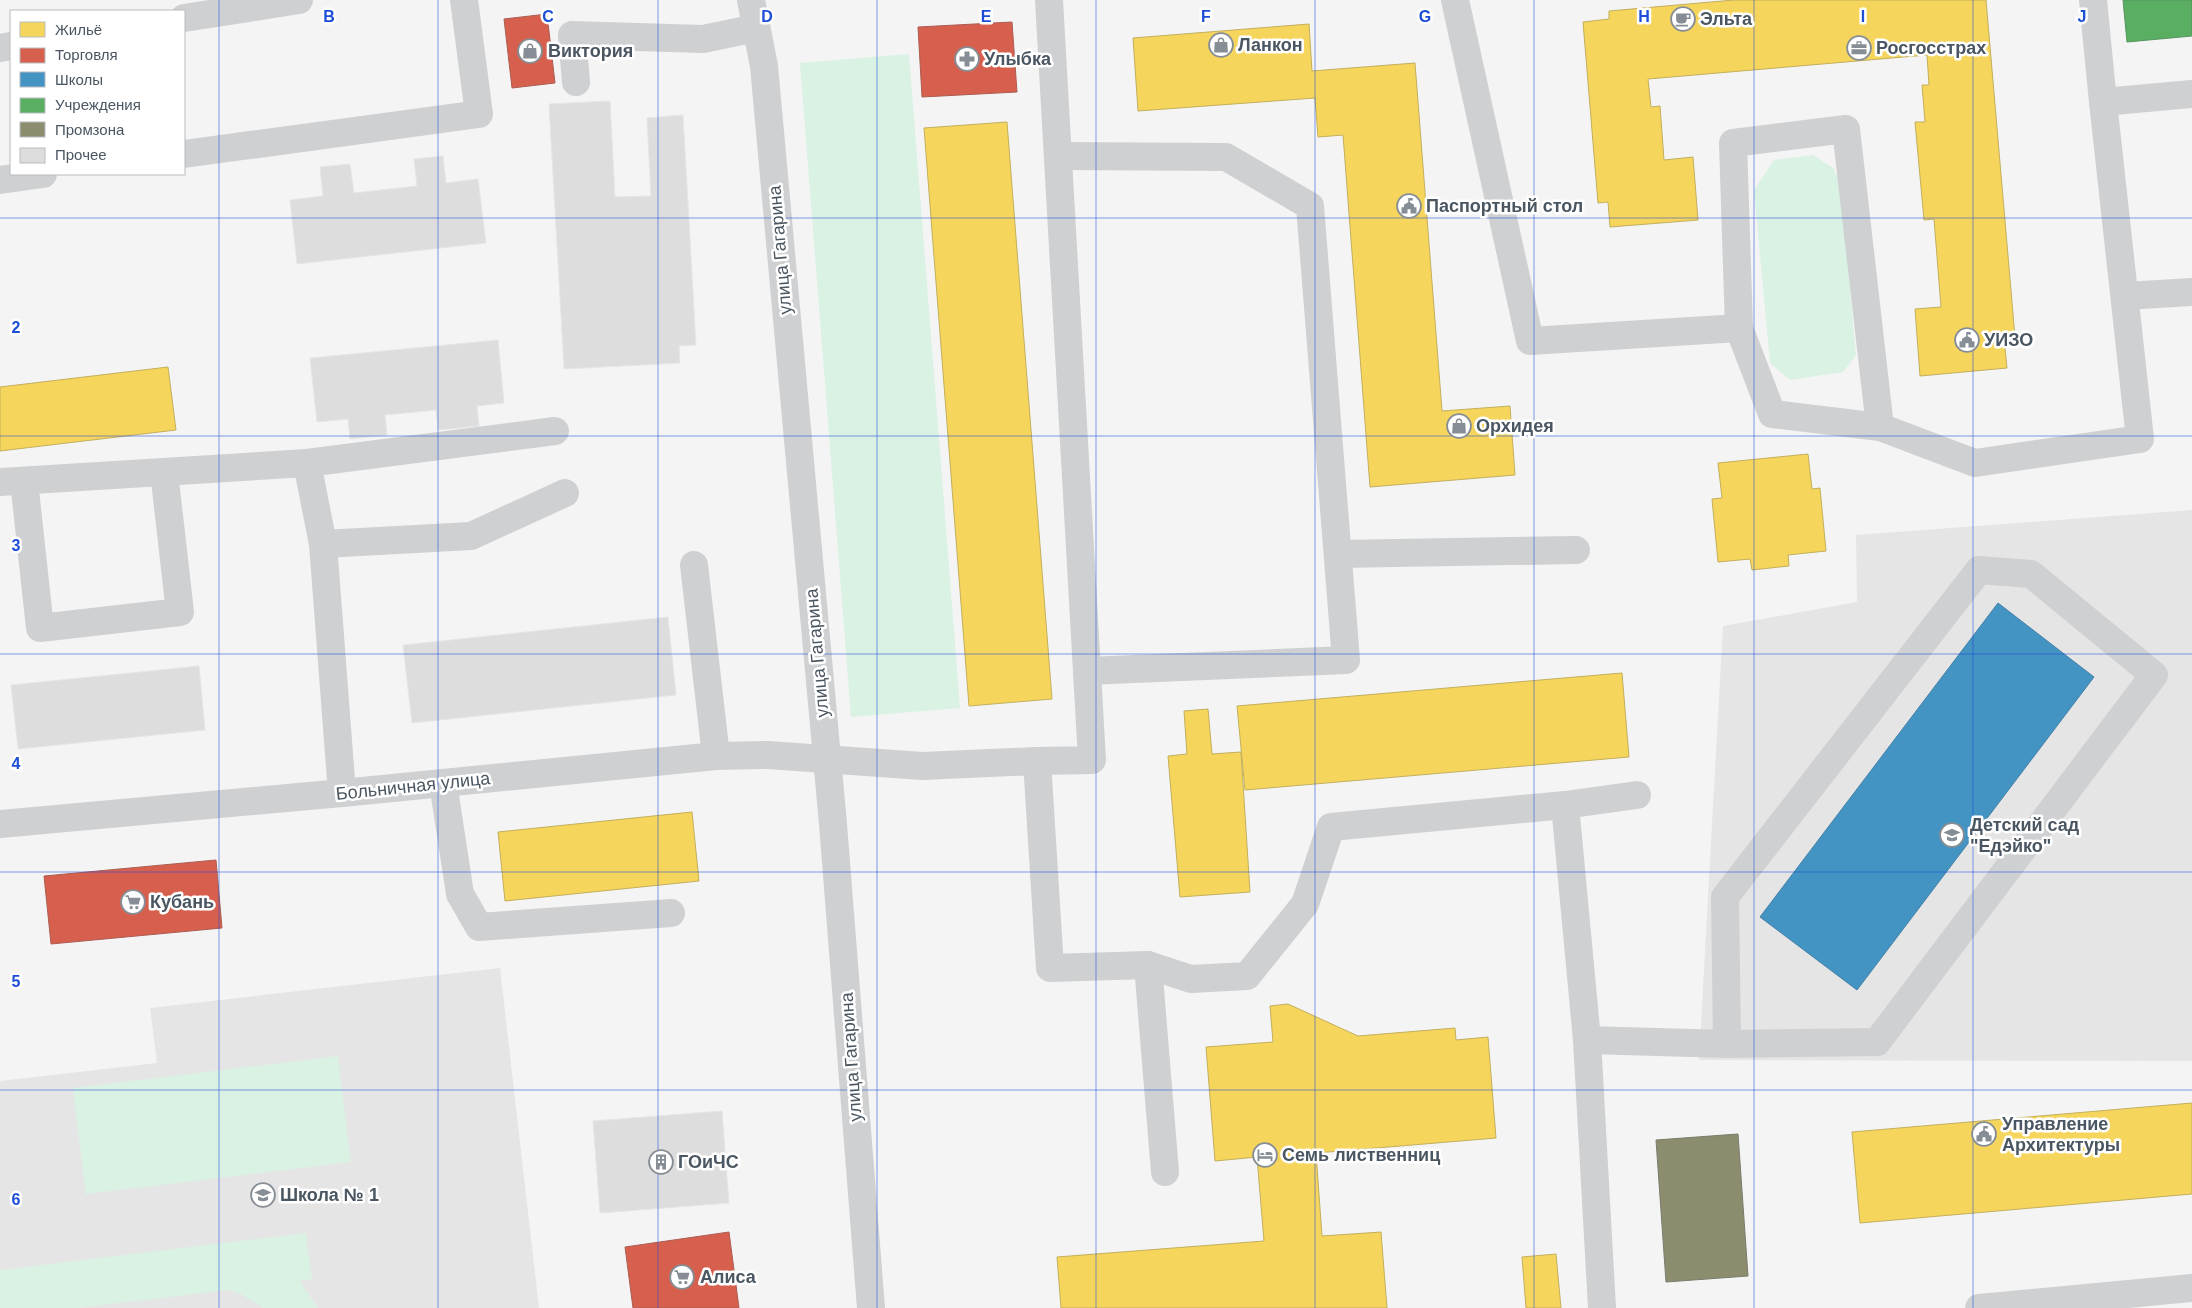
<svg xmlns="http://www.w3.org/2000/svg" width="2192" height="1308" font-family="Helvetica,sans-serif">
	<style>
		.education { fill: #e6e5e6 }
		.green { fill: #d9f2e3 }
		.homes { fill: #f6d55c; stroke: #c2af5e }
		.shops { fill: #d6604d; stroke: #ac5d53 }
		.schools { fill: #4393c3; stroke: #4581a6 }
		.public { fill: #5aae61; stroke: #559461 }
		.industry { fill: #8c8c6e; stroke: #787c6a }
		.building { fill: #ddddde; stroke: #e5e6e7 }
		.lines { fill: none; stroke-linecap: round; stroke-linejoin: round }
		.minor { stroke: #ced0d2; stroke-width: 28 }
		.grid { fill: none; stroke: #1d4ed8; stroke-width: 1; stroke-opacity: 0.55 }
		.labels { text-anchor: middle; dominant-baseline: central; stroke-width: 5; stroke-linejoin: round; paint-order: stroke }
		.poi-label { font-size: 18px; font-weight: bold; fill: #4a5661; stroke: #fff; text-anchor: start }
		.street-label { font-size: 18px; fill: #4a5661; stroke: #fff }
		.grid-label { font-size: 16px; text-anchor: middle; font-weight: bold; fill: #1d4ed8; stroke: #fff; stroke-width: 5; stroke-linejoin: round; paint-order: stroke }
	</style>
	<rect width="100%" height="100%" fill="#f4f4f4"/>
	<g class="education">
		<polygon points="2192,510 2192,1061 1699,1060 1723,626 1857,602 1856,535"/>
		<polygon points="500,968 539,1308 0,1308 0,1081 157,1063 150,1008"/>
	</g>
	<g class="green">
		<polygon points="909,54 960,708 851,717 800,63"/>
		<polygon points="1813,155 1833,168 1840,182 1856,355 1843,372 1790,380 1770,363 1754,190 1774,160"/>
		<polygon points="338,1056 351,1162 86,1194 73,1088"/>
		<polygon points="306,1233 312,1279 299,1281 318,1308 263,1308 241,1294 227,1290 78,1308 0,1308 0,1270"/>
	</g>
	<g class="homes">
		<polygon points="1734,0 1986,0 2015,337 2004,338 2007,368 1920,376 1915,309 1941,307 1934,219 1924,220 1915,122 1925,122 1922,85 1929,85 1927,55 1648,79 1651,107 1660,106 1664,160 1693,157 1698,220 1610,227 1608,202 1598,203 1583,22 1609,19 1609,11"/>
		<polygon points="1309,24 1312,71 1415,63 1442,411 1510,406 1515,475 1370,487 1343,135 1318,137 1315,98 1138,111 1133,38"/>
		<polygon points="1007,122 1052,699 969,706 924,128"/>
		<polygon points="168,367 176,430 0,451 0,387"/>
		<polygon points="1808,454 1812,489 1820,488 1826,551 1788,555 1789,566 1752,570 1750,559 1718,562 1712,499 1722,498 1718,463"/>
		<polygon points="1622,673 1629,757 1245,790 1237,706"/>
		<polygon points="1208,709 1212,754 1241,752 1250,892 1180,897 1168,756 1187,754 1184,711"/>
		<polygon points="692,812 699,881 505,901 498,832"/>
		<polygon points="1288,1004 1358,1036 1455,1028 1456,1040 1488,1037 1496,1138 1316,1153 1322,1236 1381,1232 1387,1308 1061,1308 1057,1257 1264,1241 1257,1157 1215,1161 1206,1047 1273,1042 1270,1006"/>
		<polygon points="2192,1103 2192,1194 1860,1223 1852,1132"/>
		<polygon points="1556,1254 1561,1308 1526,1308 1522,1257"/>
	</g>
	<g class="shops">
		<polygon points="547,14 555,83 512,88 504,19"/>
		<polygon points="1012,22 1017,92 922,97 918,27"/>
		<polygon points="216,860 222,928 51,944 44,876"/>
		<polygon points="729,1232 739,1308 633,1308 625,1247"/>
	</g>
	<polygon class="schools" points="1998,603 2094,677 1857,990 1760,917"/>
	<polygon class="public" points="2123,0 2192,0 2192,36 2127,42"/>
	<polygon class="industry" points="1738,1134 1748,1276 1666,1282 1656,1140"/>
	<g class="building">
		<polygon points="610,101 615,197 651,196 647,118 683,115 696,345 679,346 680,363 564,369 549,104"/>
		<polygon points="443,156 446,183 478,179 486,243 297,264 290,200 323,196 320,167 350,164 354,193 417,186 414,159"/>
		<polygon points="498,340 504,403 477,406 479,426 438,430 436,410 385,415 387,435 350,439 348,419 317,422 310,358"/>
		<polygon points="668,617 676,695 412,723 403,645"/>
		<polygon points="199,666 205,730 18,749 11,685"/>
		<polygon points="722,1111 729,1203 600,1213 593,1121"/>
	</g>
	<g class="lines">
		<g class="minor">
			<polyline points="751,0 764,66 833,824 871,1308"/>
			<polyline points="1455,0 1530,341 1739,328 1772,414 1880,427 1975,463 2140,439 2103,102"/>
			<polyline points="2093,0 2103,102 2192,94"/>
			<polyline points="184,18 299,0"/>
			<polyline points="0,48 11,46"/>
			<polyline points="576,82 572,35 703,39 756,28"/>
			<polyline points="184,154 479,114 464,0"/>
			<polyline points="1060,156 1226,157 1310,206 1346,660 1087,671"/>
			<polyline points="0,180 43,174"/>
			<polyline points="2125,296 2192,292"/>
			<polyline points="1739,328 1733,143 1846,129 1880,427"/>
			<polyline points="307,463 323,544 342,793"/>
			<polyline points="24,481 40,628 180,612 164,472"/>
			<polyline points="0,482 307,463 555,431"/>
			<polyline points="323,544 471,536 565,493"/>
			<polyline points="1338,554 1576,550"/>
			<polyline points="694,565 716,756"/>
			<polyline points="1037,761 1092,760 1049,0"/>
			<polyline points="443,783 460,894 479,927 671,913"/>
			<polyline points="1565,805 1587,1040 1602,1308"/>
			<polyline points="0,824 342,793 716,756 768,755 922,766 1037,761 1050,968 1148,965 1191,979 1247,976 1305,904 1331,827 1565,805 1637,795"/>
			<polyline points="1148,965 1165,1172"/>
			<polyline points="1587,1040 1727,1044 1877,1042 2154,675 2031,574 1979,570 1725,897 1727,1044"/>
			<polyline points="1979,1308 2192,1288"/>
		</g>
	</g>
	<path class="grid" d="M219,0V1308M438,0V1308M658,0V1308M877,0V1308M1096,0V1308M1315,0V1308M1534,0V1308M1754,0V1308M1973,0V1308M0,218H2192M0,436H2192M0,654H2192M0,872H2192M0,1090H2192"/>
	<defs>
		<g id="cafe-ring" transform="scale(1.25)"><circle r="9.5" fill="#fff" stroke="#868d94" stroke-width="1.5"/><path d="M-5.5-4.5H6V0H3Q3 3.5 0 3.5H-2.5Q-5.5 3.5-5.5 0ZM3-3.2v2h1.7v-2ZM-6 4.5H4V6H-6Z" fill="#868d94"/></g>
		<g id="shop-ring" transform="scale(1.25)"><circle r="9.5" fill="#fff" stroke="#868d94" stroke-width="1.5"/><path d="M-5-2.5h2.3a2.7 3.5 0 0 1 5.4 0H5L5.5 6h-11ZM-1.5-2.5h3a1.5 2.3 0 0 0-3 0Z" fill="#868d94"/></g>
		<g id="office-ring" transform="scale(1.25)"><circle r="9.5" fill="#fff" stroke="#868d94" stroke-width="1.5"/><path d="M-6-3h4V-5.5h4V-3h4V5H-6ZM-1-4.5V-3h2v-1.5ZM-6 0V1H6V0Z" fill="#868d94"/></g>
		<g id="pharmacy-ring" transform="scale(1.25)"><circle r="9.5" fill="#fff" stroke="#868d94" stroke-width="1.5"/><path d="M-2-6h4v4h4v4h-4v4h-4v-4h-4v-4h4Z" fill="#868d94"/></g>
		<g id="civic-ring" transform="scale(1.25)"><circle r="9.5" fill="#fff" stroke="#868d94" stroke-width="1.5"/><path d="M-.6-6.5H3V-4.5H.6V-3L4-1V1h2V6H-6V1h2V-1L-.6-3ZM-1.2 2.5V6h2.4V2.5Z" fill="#868d94"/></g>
		<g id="school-ring" transform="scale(1.25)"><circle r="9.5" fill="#fff" stroke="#868d94" stroke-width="1.5"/><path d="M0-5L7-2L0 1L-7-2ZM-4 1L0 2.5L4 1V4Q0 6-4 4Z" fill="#868d94"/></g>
		<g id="supermarket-ring" transform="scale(1.25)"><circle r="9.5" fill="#fff" stroke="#868d94" stroke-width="1.5"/><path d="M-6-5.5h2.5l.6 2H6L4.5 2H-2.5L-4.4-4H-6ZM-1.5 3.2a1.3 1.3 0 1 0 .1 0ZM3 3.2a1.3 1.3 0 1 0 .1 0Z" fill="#868d94"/></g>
		<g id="hotel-ring" transform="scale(1.25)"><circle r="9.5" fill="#fff" stroke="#868d94" stroke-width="1.5"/><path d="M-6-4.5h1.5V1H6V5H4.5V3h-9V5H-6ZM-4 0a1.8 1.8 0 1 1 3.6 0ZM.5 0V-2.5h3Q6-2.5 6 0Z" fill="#868d94"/></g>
		<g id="building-ring" transform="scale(1.25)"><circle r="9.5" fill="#fff" stroke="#868d94" stroke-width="1.5"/><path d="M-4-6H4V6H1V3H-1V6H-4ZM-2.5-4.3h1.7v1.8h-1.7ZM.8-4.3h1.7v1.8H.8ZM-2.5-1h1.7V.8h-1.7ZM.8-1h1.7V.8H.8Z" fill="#868d94"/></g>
	</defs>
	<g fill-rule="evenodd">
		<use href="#cafe-ring" x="1683" y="19"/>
		<use href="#shop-ring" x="1221" y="45"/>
		<use href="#office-ring" x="1859" y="48"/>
		<use href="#shop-ring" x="530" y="51"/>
		<use href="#pharmacy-ring" x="967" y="59"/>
		<use href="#civic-ring" x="1409" y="206"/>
		<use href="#civic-ring" x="1967" y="340"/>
		<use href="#shop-ring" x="1459" y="426"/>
		<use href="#school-ring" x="1952" y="835"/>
		<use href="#supermarket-ring" x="133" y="902"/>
		<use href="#civic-ring" x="1984" y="1134"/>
		<use href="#hotel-ring" x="1265" y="1155"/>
		<use href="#building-ring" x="661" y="1162"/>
		<use href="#school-ring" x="263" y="1195"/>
		<use href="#supermarket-ring" x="682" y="1277"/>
	</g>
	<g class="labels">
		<g class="poi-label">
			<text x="1700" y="19">Эльта</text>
			<text x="1238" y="45">Ланкон</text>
			<text x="1876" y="48">Росгосстрах</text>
			<text x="548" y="51">Виктория</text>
			<text x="984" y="59">Улыбка</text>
			<text x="1426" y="206">Паспортный стол</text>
			<text x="1984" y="340">УИЗО</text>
			<text x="1476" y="426">Орхидея</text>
			<text x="1970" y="825">Детский сад<tspan x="1970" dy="21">"Едэйко"</tspan></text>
			<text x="150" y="902">Кубань</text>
			<text x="2002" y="1124">Управление<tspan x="2002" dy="21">Архитектуры</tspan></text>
			<text x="1282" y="1155">Семь лиственниц</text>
			<text x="678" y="1162">ГОиЧС</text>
			<text x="280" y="1195">Школа № 1</text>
			<text x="700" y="1277">Алиса</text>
		</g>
		<g class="street-label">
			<text transform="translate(780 250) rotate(-95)">улица Гагарина</text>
			<text transform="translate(817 653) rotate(-95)">улица Гагарина</text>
			<text transform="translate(413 786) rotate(-6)">Больничная улица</text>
			<text transform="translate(851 1057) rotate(-94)">улица Гагарина</text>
		</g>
	</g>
	<g class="grid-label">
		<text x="329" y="22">B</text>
		<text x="548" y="22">C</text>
		<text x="767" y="22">D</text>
		<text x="986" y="22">E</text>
		<text x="1206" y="22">F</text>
		<text x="1425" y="22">G</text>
		<text x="1644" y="22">H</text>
		<text x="1863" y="22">I</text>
		<text x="2082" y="22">J</text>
		<text x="16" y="333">2</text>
		<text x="16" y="551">3</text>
		<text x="16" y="769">4</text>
		<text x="16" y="987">5</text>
		<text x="16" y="1205">6</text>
	</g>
	<rect x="10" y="10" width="175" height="165" fill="#ffffff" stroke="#b7bbc0"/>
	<rect x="20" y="22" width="25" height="15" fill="#f6d55c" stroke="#b7bbc0"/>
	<text x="55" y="35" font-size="15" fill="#4a5661">Жильё</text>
	<rect x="20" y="48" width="25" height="15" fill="#d6604d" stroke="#b7bbc0"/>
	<text x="55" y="60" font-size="15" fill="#4a5661">Торговля</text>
	<rect x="20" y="72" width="25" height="15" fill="#4393c3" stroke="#b7bbc0"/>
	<text x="55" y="85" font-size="15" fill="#4a5661">Школы</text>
	<rect x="20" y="98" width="25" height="15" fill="#5aae61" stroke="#b7bbc0"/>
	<text x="55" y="110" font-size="15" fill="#4a5661">Учреждения</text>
	<rect x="20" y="122" width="25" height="15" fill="#8c8c6e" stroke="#b7bbc0"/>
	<text x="55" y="135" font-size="15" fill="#4a5661">Промзона</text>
	<rect x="20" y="148" width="25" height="15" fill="#ddddde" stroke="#b7bbc0"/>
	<text x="55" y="160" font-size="15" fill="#4a5661">Прочее</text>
</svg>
